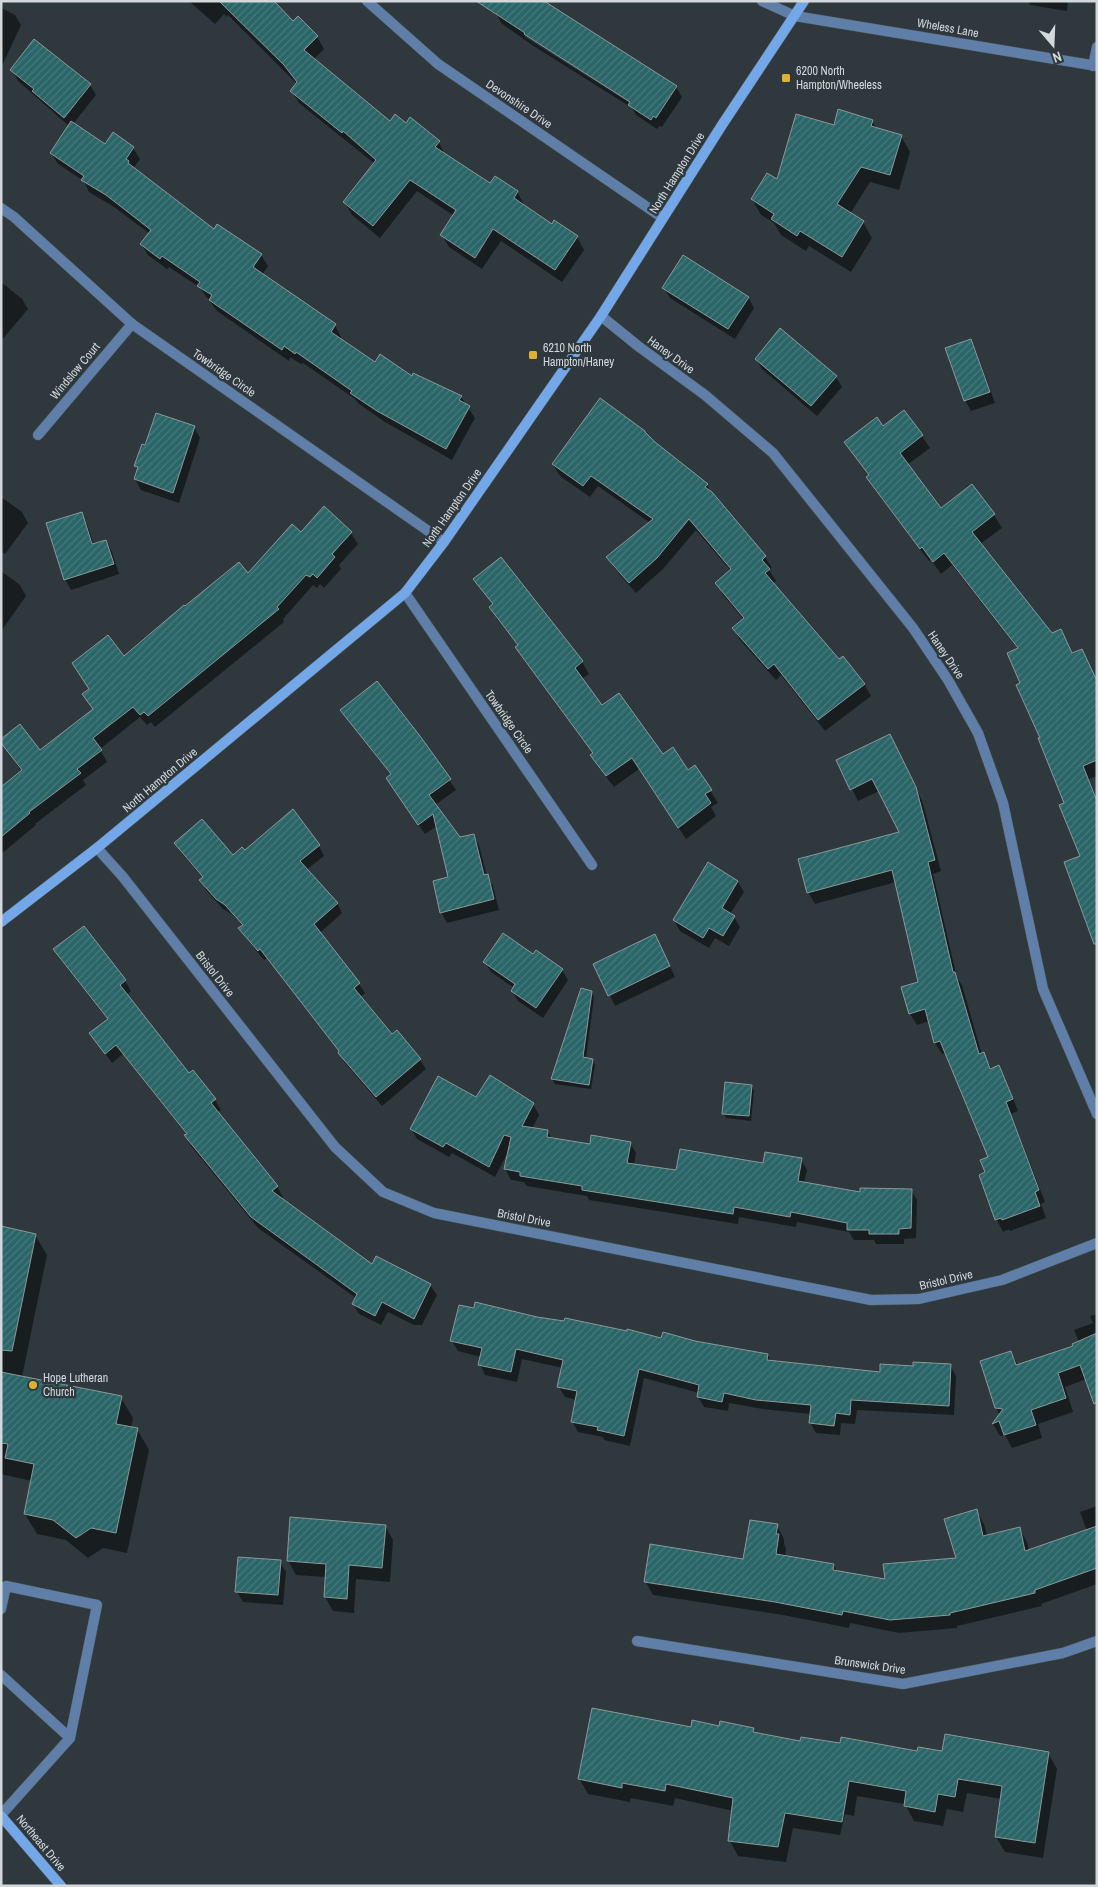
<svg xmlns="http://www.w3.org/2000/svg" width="1098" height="1887" font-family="'Archivo Narrow',sans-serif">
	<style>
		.shadow { fill: #0007; fill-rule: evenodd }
		.building { fill: url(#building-hatch); stroke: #8b9899 }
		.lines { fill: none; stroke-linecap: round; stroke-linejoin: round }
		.lane-casing { stroke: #4c5559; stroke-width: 11 }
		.street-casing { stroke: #4c5559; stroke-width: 11 }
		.secondary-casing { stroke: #4c5559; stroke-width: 11 }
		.lane { stroke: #5f7fa8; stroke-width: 10 }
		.street { stroke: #5f7fa8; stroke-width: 10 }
		.secondary { stroke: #74a7e8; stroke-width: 10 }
		.poi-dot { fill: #deb133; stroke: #2e383d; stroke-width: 2 }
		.labels { text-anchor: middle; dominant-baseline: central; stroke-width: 4.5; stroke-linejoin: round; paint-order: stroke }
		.street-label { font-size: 12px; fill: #d2d8db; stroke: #2e383d }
		.poi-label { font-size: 12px; fill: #d2d8db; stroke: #2e383d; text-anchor: start }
	</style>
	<defs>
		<pattern id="building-hatch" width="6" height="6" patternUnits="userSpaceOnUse" patternTransform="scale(1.25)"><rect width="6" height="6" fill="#2a6567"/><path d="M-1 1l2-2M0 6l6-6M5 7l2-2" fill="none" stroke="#487a7c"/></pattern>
	</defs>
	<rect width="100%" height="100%" fill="#2e383d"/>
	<g class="shadow">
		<polygon points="189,1 272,1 293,23 317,37 324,49 313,60 390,123 406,125 439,142 445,155 491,185 517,192 524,204 523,206 552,226 577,237 584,250 562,282 501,241 482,269 449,247 442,235 454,216 417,191 380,238 352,215 345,203 375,164 299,103 292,91 297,84 228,15 227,17 224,14 215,24"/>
		<polygon points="1028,1 1068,1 1067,11 1030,5"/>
		<polygon points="1,8 15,15 21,25 1,68"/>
		<path d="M496,13L676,87L682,97L662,127L659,126L657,129L636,115L632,108L532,45L501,23ZM525,34L636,104L635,106L525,37Z"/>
		<polygon points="12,70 90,85 96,95 73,124 105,146 133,148 140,159 133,169 214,231 261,255 268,266 262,275 335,325 341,337 340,339 376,363 412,378 414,374 461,397 475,418 452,460 385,422 359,404 355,399 303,363 301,364 290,357 289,361 217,311 199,287 169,267 167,269 148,255 141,244 150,234 114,207 89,192 84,181 58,164 51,153 69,126 18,81"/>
		<polygon points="872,121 877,129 901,136 910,152 899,190 870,182 850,214 863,222 872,238 851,272 809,246 806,251 781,235 774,223 761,215 752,199 777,181 835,127"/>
		<polygon points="1,282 22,299 28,309 1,341"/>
		<polygon points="664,288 748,297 754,308 735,339 670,298"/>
		<polygon points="970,341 976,351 995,403 971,411 965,400"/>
		<polygon points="756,359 836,377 842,387 817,416 762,369"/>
		<polygon points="194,427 200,438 179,503 141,490 135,479 138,470 136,466 146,446"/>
		<polygon points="883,427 922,436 930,448 907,465 940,509 972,485 994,515 1002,528 980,544 1052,634 1061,630 1073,654 1082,650 1097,680 1097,776 1089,779 1097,798 1097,948 1066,863 1081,856 1065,804 1022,684 1018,649 952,565 941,574 931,560 929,561 875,490 867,477 869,476 846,443"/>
		<polygon points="647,436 707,485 713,496 765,557 772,568 769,570 776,581 772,584 839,660 864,684 871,696 825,731 781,675 776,680 740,640 733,628 743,619 723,595 717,584 731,571 696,530 663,569 636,593 615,569 608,558 650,523 598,486 590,497 560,476 553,465"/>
		<polygon points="1,497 22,512 28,523 5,554 1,551"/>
		<polygon points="81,514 87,524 94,545 106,541 112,552 119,574 71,590 65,579"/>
		<polygon points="351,533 358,544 339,565 341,569 324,588 320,584 317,588 313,585 283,619 284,622 155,727 151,722 147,725 140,717 100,749 107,762 83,780 86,785 35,824 36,825 1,854 1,789 22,772 1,742 40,752 94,710 84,695 124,658 248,575 301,534"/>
		<polygon points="501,559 582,662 589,674 582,679 602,707 662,755 688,772 695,767 718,803 711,807 716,816 686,839 639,769 614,787 599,768 592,756 594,754 524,660 517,648 519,646 497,619 491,607 493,605 475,579"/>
		<polygon points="1,571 20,585 26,596 2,630"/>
		<polygon points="342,710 420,737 456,790 435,805 459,838 473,835 479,845 487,876 493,886 499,910 447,923 441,912 450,878 437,826 425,834 393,788 391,775 348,720"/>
		<polygon points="896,748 922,800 941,871 933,874 957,978 962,985 982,1055 983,1054 992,1070 998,1067 1005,1079 1018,1111 1011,1114 1045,1202 1041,1204 1046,1218 1010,1231 1009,1229 1003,1232 997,1220 980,1175 986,1173 990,1158 946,1053 942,1054 935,1043 929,1021 917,1025 910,1014 919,983 896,882 815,904 808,892 901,833 879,791 858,801 852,789"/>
		<polygon points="175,844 233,857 244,852 319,846 324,856 306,870 337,903 342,913 320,933 359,984 365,993 360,997 392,1036 420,1060 426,1069 382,1106 345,1063 340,1052 267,958 264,960 246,938 240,929 243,926 232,914 223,909 206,890 201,880 203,878 181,853"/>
		<polygon points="738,882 744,892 730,914 734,917 740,927 729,946 715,938 709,948 680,931 674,920"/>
		<polygon points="83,927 125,981 131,991 127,995 188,1075 193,1072 215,1100 221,1110 217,1113 277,1187 283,1197 281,1199 372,1266 430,1285 437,1295 422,1325 414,1325 388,1312 381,1325 359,1314 353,1304 356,1298 258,1228 191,1146 186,1136 187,1135 123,1054 112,1063 91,1033 108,1020 61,960 55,950"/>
		<polygon points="660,946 675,977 615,1006 595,964"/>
		<polygon points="534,956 562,970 568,980 543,1018 518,1001 512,991 514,988 491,972 485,962"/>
		<polygon points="591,992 594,997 586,1059 592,1060 595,1065 591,1089 555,1084 552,1079"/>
		<polygon points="752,1086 754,1091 751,1121 726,1118 723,1113"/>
		<polygon points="477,1099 533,1104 539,1115 532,1129 547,1131 552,1139 591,1145 630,1143 636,1153 634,1165 677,1171 801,1159 807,1170 804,1183 861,1194 911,1190 917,1200 916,1238 904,1239 904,1244 876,1244 874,1240 854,1240 849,1232 797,1222 796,1227 739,1217 738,1224 589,1200 587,1196 527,1186 524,1182 511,1180 505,1169 510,1148 495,1177 452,1153 449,1157 417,1139 411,1129"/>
		<polygon points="1,1228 35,1235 47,1255 22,1377 121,1398 133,1418 131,1428 137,1429 149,1450 127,1553 103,1548 88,1558 66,1540 37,1534 25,1514 32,1481 1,1474"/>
		<polygon points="1097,1314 1097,1375 1065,1387 1073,1412 1038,1424 1042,1438 1012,1448 1005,1435 1000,1436 993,1424 1000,1415 996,1408 1011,1352 1018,1365 1074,1347 1079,1342 1074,1330 1093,1323 1090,1316"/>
		<polygon points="537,1318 662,1340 695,1342 768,1355 771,1361 881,1373 914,1367 950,1365 956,1376 954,1415 857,1410 855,1424 841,1423 840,1435 816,1433 810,1422 811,1414 763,1409 729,1403 728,1411 704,1407 698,1397 699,1393 644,1378 630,1446 604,1440 603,1437 578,1432 572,1421 577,1400 565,1397 559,1387 563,1368 522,1359 517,1382 485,1375 480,1364 481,1357 458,1351 452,1341"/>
		<polygon points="1097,1506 1097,1584 1041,1604 1042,1606 957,1626 957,1628 899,1633 850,1623 849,1628 783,1615 653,1595 645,1581 744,1560 777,1526 784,1539 784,1544 786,1549 785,1557 834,1565 837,1572 886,1580 958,1559 976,1510 984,1524 987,1536 1019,1528 1027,1542 1029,1551 1087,1531 1080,1512"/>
		<polygon points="385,1526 393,1540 390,1582 356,1579 354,1613 333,1611 325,1597 326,1577 296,1575 288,1560"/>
		<polygon points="280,1562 286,1572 283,1605 243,1602 237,1592"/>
		<polygon points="719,1727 753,1729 756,1734 801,1743 841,1744 918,1752 1048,1753 1057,1769 1043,1858 1005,1852 996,1837 1002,1799 967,1793 963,1812 947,1809 943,1826 914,1821 905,1804 857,1796 854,1816 845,1814 840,1835 793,1828 786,1862 738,1856 730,1841 733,1811 675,1798 673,1806 631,1798 630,1802 588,1794 579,1778 692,1728"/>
	</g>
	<g class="building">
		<polygon points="219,1 274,1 293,21 298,16 318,36 304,50 390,121 395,114 406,123 410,117 440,141 435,147 490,183 495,176 518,191 514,198 552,224 554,220 578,236 555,270 493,229 475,258 440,235 456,210 410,180 373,226 343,202 376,160 343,131 342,133 290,91 297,82 284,65"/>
		<polygon points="476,1 544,1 677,86 656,118 653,116 651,120 628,105 630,102 524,34 525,33"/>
		<polygon points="34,39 91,84 64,118 32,91 34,89 10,70"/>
		<polygon points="838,109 873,120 871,126 902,135 890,175 861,167 837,204 864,221 842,257 800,231 797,236 771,219 774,214 751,199 767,173 777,179 796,114 834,125"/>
		<polygon points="71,121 105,144 113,132 134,147 126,159 129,161 128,163 214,229 217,224 262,254 253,267 336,324 331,332 375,362 380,354 412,376 413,373 462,396 459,400 470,406 446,449 377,411 350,393 352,391 296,352 295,354 284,346 282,350 209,300 212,295 197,286 200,282 162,256 160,259 140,244 151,230 106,195 81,180 84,176 50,153"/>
		<polygon points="683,255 749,297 728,329 662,288"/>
		<polygon points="780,328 837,376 811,406 755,359"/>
		<polygon points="971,339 990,392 964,401 945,348"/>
		<polygon points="600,398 645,431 645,432 655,442 708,484 705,487 712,492 766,556 762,560 770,569 765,573 839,659 843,656 865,684 818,720 774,664 768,669 732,628 744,618 715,583 731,569 689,519 657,558 629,583 606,557 653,519 591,476 583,486 552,464"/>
		<polygon points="904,410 923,435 900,453 941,508 972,484 995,514 972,532 1052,633 1061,629 1072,653 1082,649 1097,681 1097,760 1083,766 1097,801 1097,944 1094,944 1064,862 1080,856 1059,805 1064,803 1038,738 1040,738 1016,685 1020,683 1007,653 1018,648 944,553 933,562 922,547 920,549 866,477 869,475 844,442 877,417 883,426"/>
		<polygon points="156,413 195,426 173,493 134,479 138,467 134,466 142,444 145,445"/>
		<polygon points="324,506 352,532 332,554 335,557 317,578 313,574 310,577 306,575 277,607 279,609 148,716 144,712 140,715 133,707 93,738 102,750 77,769 81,773 29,812 30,813 1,837 1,787 22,770 1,743 1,739 20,724 40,750 93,709 82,694 89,689 72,663 108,635 124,656 184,605 185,606 239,562 248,573 292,524 301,532"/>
		<polygon points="82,512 92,544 106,540 114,564 64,580 46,523"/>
		<polygon points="501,557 583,661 575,668 602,705 619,693 663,754 673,747 688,770 695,765 712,790 705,794 711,803 678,828 632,758 606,776 590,755 593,753 515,647 518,645 489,607 493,604 473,579"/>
		<polygon points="377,681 420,736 451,779 429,795 460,837 474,834 484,875 488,874 494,899 440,913 433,881 448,877 433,814 418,825 386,778 391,774 340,710"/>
		<polygon points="890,734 916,787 935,860 928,862 953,972 955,972 979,1054 984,1052 990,1069 999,1065 1013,1099 1006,1102 1039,1190 1035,1192 1040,1206 1002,1220 1001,1218 995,1220 979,1175 985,1172 980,1160 988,1157 940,1041 934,1043 925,1009 909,1014 901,987 918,982 892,870 807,893 798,859 899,832 872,779 850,790 836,760"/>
		<polygon points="293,809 320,845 300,861 338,903 314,924 360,983 354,988 392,1034 397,1030 421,1059 376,1097 338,1053 339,1051 260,949 258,951 238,928 243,925 225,905 216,899 199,880 203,877 174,843 202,819 233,855 242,847 245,850"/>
		<polygon points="708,862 738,881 722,908 735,916 723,936 709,928 703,938 673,920"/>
		<polygon points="84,926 126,980 120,985 189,1073 193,1070 216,1099 211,1103 278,1186 272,1191 372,1264 376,1256 431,1284 414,1319 382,1302 375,1316 352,1304 357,1294 251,1217 184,1135 187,1134 116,1045 105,1054 89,1033 108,1019 53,949"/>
		<polygon points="503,933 533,954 536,950 563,969 536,1008 511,991 515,984 483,962"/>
		<polygon points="655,934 670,966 608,996 593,964"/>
		<polygon points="581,988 592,991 583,1057 593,1059 589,1085 551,1079"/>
		<polygon points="490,1075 534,1103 522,1126 548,1130 547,1137 590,1144 591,1135 631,1142 627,1163 676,1170 680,1149 763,1163 765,1152 802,1158 798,1181 860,1192 860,1188 912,1189 911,1228 899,1229 899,1234 869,1234 869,1230 847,1230 847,1223 791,1212 790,1217 734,1207 733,1214 582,1190 582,1186 520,1176 520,1172 504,1169 511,1137 504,1135 489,1167 446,1143 443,1147 410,1129 438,1076 476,1097"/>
		<polygon points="725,1082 752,1085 749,1116 722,1114"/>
		<polygon points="1,1226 36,1234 12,1351 1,1350"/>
		<polygon points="475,1302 537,1317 564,1321 565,1318 627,1331 627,1329 661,1338 663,1332 695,1341 768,1354 767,1360 880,1372 880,1364 913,1366 913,1362 951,1364 949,1406 851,1400 850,1415 836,1413 834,1426 809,1423 811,1405 756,1400 724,1393 722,1402 697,1397 699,1385 639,1369 624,1436 597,1430 598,1427 571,1422 577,1391 557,1387 563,1360 516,1349 511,1372 478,1365 482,1348 450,1341 459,1305 474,1308"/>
		<polygon points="1097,1333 1097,1403 1094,1404 1080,1365 1058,1373 1066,1398 1031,1410 1036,1425 1004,1435 999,1421 992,1424 1003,1409 995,1408 980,1361 1011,1351 1016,1365 1073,1346 1072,1344"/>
		<polygon points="1,1372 122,1396 116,1424 138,1428 116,1533 91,1528 76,1538 53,1520 24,1514 34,1464 5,1458 8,1444 1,1443"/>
		<polygon points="977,1509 983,1536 1020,1527 1025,1551 1097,1526 1097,1568 1035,1590 1035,1593 950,1613 950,1615 890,1620 843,1611 842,1615 775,1602 644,1582 650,1544 743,1559 750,1520 778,1524 776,1534 779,1534 776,1554 834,1564 833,1570 885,1579 883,1564 956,1558 944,1519"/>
		<polygon points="290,1517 386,1525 382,1568 349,1565 347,1599 324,1597 326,1564 287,1561"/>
		<polygon points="238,1557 281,1560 278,1595 235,1592"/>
		<polygon points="592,1708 691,1727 692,1720 719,1726 720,1721 754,1728 753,1732 800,1741 801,1737 840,1743 841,1737 917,1751 918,1747 942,1751 945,1734 1049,1752 1035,1843 995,1837 1002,1786 958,1779 955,1797 938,1794 935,1812 904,1806 906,1791 849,1781 842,1822 785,1813 778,1847 728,1841 733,1798 666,1784 665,1791 622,1783 622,1788 578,1779"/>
	</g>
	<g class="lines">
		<g class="lane-casing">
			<g id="lane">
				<polyline points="762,1 795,16"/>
				<polyline points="1093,66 1097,47"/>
				<polyline points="1,1609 6,1586 97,1605 70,1738 1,1815"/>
				<polyline points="1,1675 70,1738"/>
			</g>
		</g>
		<g class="street-casing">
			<g id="street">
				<polyline points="367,1 438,64 663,218"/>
				<polyline points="795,16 1097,66"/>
				<polyline points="1,208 14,217 132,324 444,542"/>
				<polyline points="601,316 638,346 705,395 773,453 913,628 948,680 978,733 1003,803 1043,989 1097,1114"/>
				<polyline points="38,435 132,324"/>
				<polyline points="405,593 592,865"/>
				<polyline points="97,848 123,877 335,1147 383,1192 434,1213 871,1300 919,1299 1002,1280 1097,1243"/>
				<polyline points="637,1641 903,1684 1063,1653 1097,1641"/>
			</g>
		</g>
		<g class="secondary-casing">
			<g id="secondary">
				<polyline points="1,922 97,848 405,593 444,542 601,316 722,125 804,1"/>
				<polyline points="1,1816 61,1886"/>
			</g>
		</g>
		<use href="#lane" class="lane"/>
		<use href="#street" class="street"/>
		<use href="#secondary" class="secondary"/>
	</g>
	<g class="poi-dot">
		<rect x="781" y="73" width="10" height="10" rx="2.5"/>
		<rect x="528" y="350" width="10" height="10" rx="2.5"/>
		<circle cx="33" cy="1385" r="5"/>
	</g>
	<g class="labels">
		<g class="street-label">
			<text transform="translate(948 28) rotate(10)">Wheless Lane</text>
			<text transform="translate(519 104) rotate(34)">Devonshire Drive</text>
			<text transform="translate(677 173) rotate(-58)">North Hampton Drive</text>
			<text transform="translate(671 355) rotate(36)">Haney Drive</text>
			<text transform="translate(75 371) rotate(-50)">Windslow Court</text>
			<text transform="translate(224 373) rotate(35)">Towbridge Circle</text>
			<text transform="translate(452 508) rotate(-55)">North Hampton Drive</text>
			<text transform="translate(946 655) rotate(56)">Haney Drive</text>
			<text transform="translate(509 722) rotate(55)">Towbridge Circle</text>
			<text transform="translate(160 780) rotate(-40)">North Hampton Drive</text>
			<text transform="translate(215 974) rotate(52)">Bristol Drive</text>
			<text transform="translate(524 1218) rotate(11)">Bristol Drive</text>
			<text transform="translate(946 1280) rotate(-13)">Bristol Drive</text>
			<text transform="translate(870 1665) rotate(8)">Brunswick Drive</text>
			<text transform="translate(41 1843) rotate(50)">Northeast Drive</text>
		</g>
		<g class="poi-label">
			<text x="796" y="71">6200 North<tspan x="796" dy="14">Hampton/Wheeless</tspan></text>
			<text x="543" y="348">6210 North<tspan x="543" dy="14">Hampton/Haney</tspan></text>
			<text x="43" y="1378">Hope Lutheran<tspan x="43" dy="14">Church</tspan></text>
		</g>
	</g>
	<rect width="1098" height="1887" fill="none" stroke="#d2d8db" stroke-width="5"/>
	<g transform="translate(1053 45) rotate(161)" stroke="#2e383d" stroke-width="4" paint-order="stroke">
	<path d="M0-4L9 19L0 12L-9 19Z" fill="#d2d8db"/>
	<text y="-8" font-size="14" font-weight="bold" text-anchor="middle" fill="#d2d8db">N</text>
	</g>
</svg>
